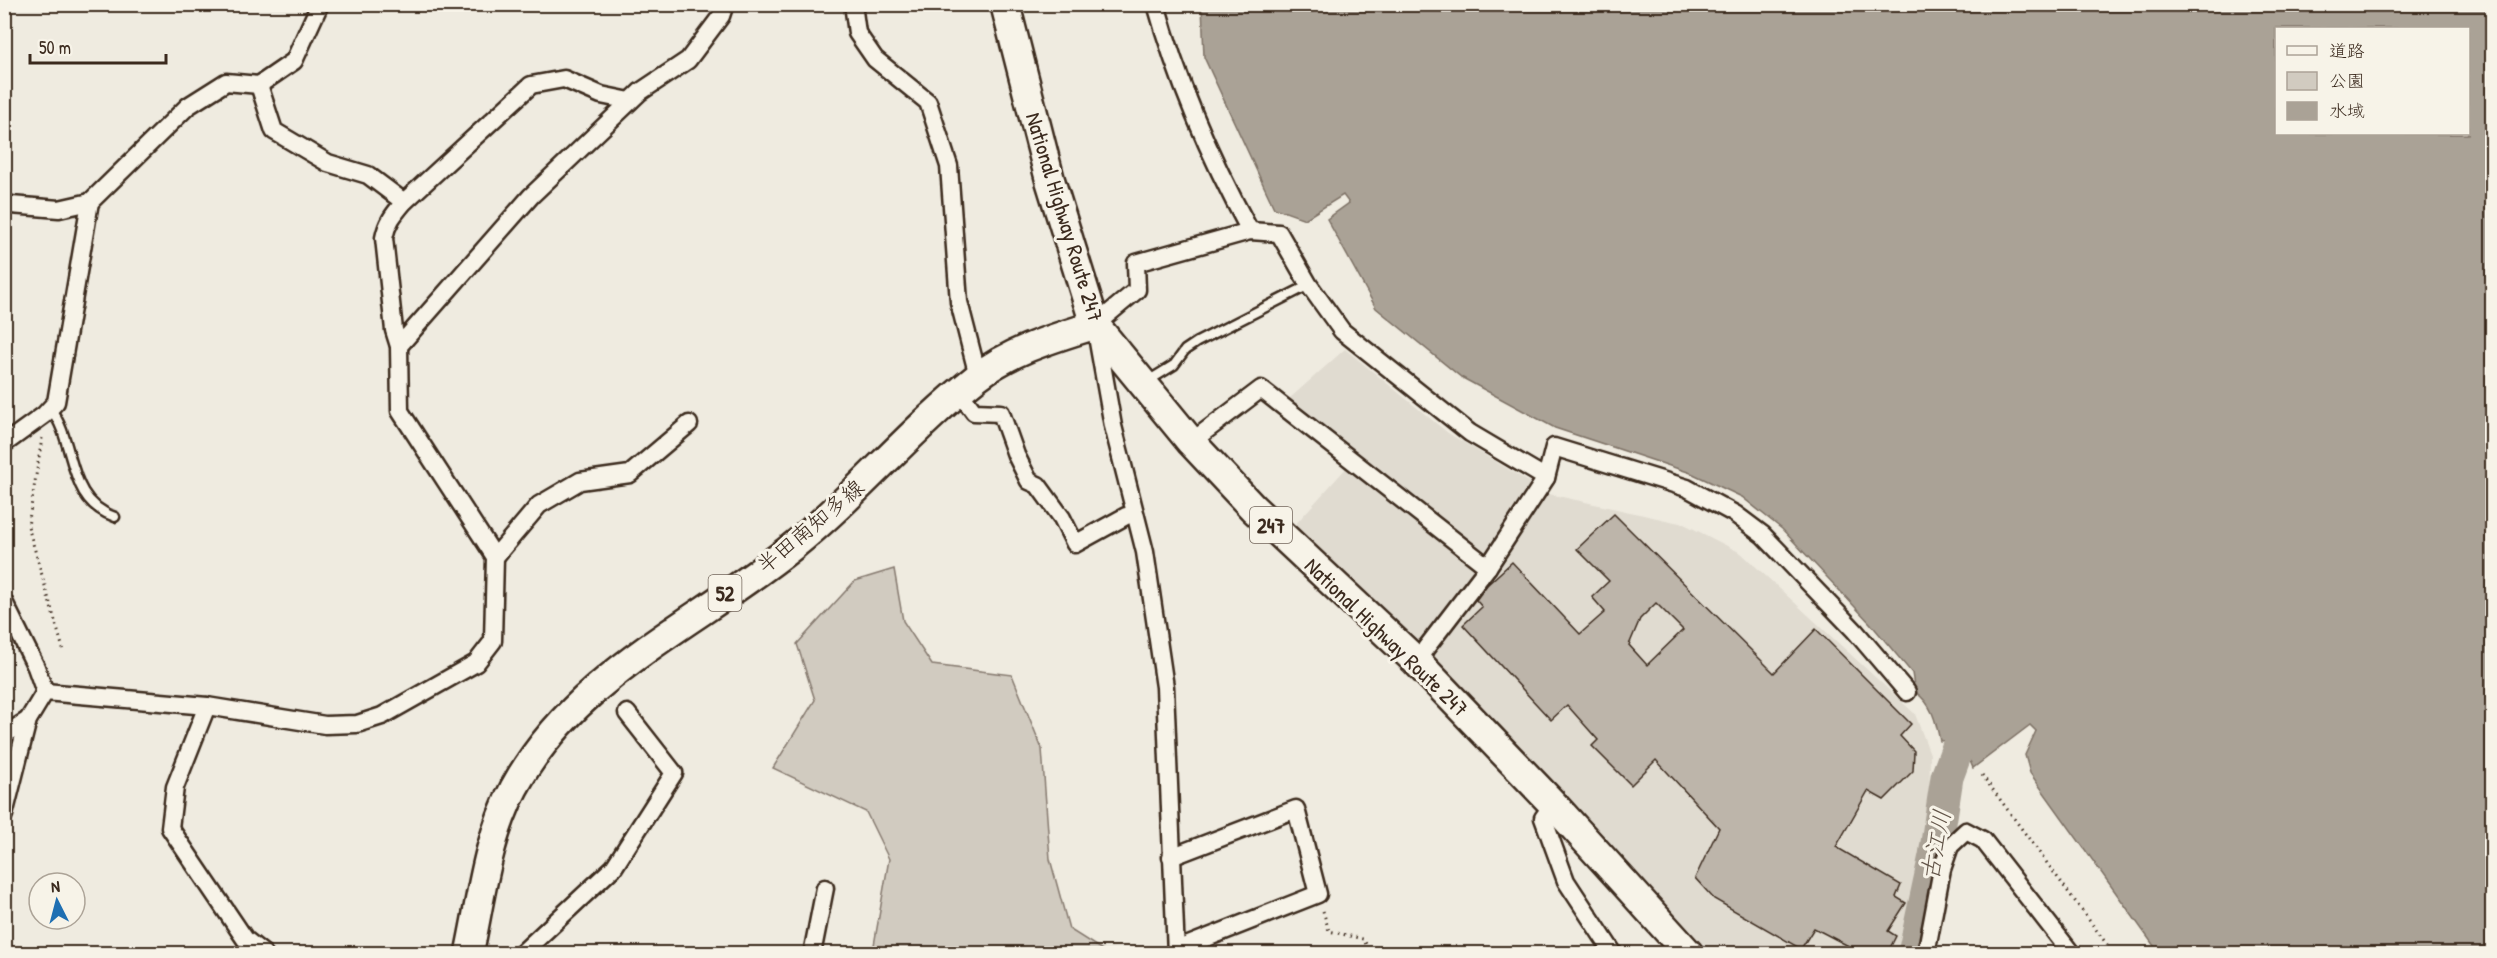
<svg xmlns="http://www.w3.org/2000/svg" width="2497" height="958" font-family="'Patrick Hand','Klee One',sans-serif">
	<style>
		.built { fill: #e0dbd0 }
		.green { fill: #d1cbc0; stroke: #867a6f; stroke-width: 1.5 }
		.water { fill: #aaa296; stroke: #7e7266; stroke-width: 1.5; fill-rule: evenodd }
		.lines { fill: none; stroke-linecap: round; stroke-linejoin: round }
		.river { stroke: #aaa296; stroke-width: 33 }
		.building { fill: #bdb5aa; stroke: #3b2a1e; stroke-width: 1.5; fill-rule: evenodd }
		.service-casing { stroke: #3b2a1e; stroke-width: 13 }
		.minor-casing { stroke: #3b2a1e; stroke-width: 21 }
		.primary-casing { stroke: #3b2a1e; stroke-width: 32 }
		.trunk-casing { stroke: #3b2a1e; stroke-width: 33 }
		.path { stroke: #3b2a1e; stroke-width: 3; stroke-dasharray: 1.5 4.5; stroke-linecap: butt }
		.service { stroke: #f7f3e8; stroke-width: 8 }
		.minor { stroke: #f7f3e8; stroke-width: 16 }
		.primary { stroke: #f7f3e8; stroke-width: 27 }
		.trunk { stroke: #f7f3e8; stroke-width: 28 }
		.labels { text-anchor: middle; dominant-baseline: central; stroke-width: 6; stroke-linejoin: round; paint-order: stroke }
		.shield { fill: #f7f3e8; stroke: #73665b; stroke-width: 1.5 }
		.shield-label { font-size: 21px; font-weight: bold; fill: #3b2a1e }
		.street-label { font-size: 22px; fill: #3b2a1e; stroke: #f7f3e8 }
		.water-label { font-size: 24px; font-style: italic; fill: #625448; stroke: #f7f3e8 }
	</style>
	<rect width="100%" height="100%" fill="#efebe0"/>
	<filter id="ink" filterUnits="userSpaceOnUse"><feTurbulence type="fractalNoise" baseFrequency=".0167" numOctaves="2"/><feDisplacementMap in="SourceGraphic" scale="12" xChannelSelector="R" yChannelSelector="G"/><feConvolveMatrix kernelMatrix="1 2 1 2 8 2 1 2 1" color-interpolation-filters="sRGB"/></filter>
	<g filter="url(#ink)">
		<polygon class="built" points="1345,349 1448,433 1549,494 1684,524 1741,553 1915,714 1930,754 1929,819 1905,953 1703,953 1292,528 1358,455 1289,399"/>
		<polygon class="green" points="894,569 903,621 932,665 1012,675 1042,749 1050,859 1069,929 1107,953 873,951 889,859 866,812 773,768 815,700 797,644 855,581"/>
		<path class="water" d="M1202,5H2492V953H2159L2030,773L2025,755L2036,731L2030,725L1973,768L1961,739L1940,741C1936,722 1932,703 1915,692L1912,673L1870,623L1782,529L1742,497L1691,473L1555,428L1461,377L1376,308L1327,219L1349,203L1343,195L1305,219L1274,208L1204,57ZM2276,28H2468V134H2276Z"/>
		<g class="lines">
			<polyline class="river" points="1914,954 1935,856 1947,777 1961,739"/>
		</g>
		<path class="building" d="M1614,514L1774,673L1816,629L1911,724L1900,736L1914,751L1913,771L1884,800L1868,791L1836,847L1901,885L1896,897L1906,903L1888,931L1896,936L1887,954H1875L1867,949L1862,953L1814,928L1801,949L1714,899L1695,878L1719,828L1656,760L1631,785L1592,746L1598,740L1567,705L1551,720L1463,625L1482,607L1476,600L1487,585L1512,562L1580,634L1605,612L1592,597L1609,581L1577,549ZM1656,603L1683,630L1647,665L1629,645L1640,619Z"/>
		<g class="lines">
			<g class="service-casing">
				<g id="service">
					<polyline points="1148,381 1174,365 1185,350 1197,342 1309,285"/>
					<path d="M50,408C77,443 65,500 115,517"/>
				</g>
			</g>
			<g class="minor-casing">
				<g id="minor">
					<polyline points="853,4 857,33 875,59 928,102 949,166 959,302 978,376"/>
					<path d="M1156,4C1178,84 1211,159 1250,231"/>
					<polyline points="259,85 274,131 328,163 368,175 404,202"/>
					<polyline points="4,202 11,205 59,209 90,202 188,106 226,82 259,85 294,61 320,4"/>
					<polyline points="399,346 531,196 640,92 688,60 721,16 725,4"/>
					<polyline points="960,393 974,412 1001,413 1016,455 1029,481 1038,485 1062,518 1075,544 1126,516 1135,514"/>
					<polyline points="1191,442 1261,389 1488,567"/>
					<polyline points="4,444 44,415 56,402 90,202"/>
					<polyline points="495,557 539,505 580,481 630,474 689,424"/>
					<polyline points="4,602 36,667 45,692"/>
					<polyline points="1416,661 1488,567 1546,478 1554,447 1687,488 1735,514 1763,535 1855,631 1907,692"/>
					<path d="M45,692L207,706L325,725L357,724L382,716L476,663L493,641L495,557L400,411L399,346L394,330L384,238C387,222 394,214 404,202L531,85L564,79L601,95L630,101"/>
					<polyline points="207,706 175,787 170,828 245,939 264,954"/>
					<polyline points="4,735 28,720"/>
					<polyline points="1553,804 1543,818 1566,881 1614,954"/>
					<polyline points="4,815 28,720 45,692"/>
					<polyline points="1171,857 1296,809 1318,894 1176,950"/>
					<polyline points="521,954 614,867 674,773 627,713"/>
					<polyline points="812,954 825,888"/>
					<polyline points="1176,954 1165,687 1145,552 1113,426 1095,325 1137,290 1136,263 1250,231 1279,233 1309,285 1342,331 1470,433 1546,478"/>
					<polyline points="1926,954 1942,869 1950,846 1966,831 1983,840 2072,954"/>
				</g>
			</g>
			<g class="primary-casing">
				<path id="primary" d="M469,954C481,898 487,839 514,788C576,674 695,625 792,547C857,495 911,429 977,377C1011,350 1054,338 1095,325"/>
			</g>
			<g class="trunk-casing">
				<polyline id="trunk" points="1005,4 1050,180 1095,325 1191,442 1253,508 1416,661 1553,804 1689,954"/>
			</g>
			<g class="path">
				<polyline points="42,438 28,526 63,649"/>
				<polyline points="1982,775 2114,954"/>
				<polyline points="1323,911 1329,931 1363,939 1372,954"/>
			</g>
			<use href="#service" class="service"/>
			<use href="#minor" class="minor"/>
			<use href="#primary" class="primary"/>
			<use href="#trunk" class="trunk"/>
		</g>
	</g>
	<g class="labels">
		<g class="shield">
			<rect x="1250" y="507" width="42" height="36" rx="4.5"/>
			<rect x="708.5" y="575" width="33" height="36" rx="4.5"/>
		</g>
		<g class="shield-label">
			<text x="1271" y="525">247</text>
			<text x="725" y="593">52</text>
		</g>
		<g class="street-label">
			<text transform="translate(1065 217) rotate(73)">National Highway Route 247</text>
			<text transform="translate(810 526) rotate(-40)">半田南知多線</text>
			<text transform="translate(1387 637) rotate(44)">National Highway Route 247</text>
		</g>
		<g class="water-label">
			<text transform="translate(1935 845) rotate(-79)">古江川</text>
		</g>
	</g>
	<rect width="2497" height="958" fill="none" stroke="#f7f3e8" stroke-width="24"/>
	<rect x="12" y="12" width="2473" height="934" fill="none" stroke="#3b2a1e" stroke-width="2" filter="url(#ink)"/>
	<rect x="2275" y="27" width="195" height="108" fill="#f7f3e8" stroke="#aca397" stroke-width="1.5"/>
	<rect x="2287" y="46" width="30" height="9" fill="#f7f3e8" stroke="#aca397" stroke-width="1.5"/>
	<text x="2329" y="57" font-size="18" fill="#3b2a1e">道路</text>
	<rect x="2287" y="72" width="30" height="18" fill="#d1cbc0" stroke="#aca397" stroke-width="1.5"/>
	<text x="2329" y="87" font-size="18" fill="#3b2a1e">公園</text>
	<rect x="2287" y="102" width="30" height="18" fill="#aaa296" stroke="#aca397" stroke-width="1.5"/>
	<text x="2329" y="117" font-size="18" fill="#3b2a1e">水域</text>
	<g transform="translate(57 901) rotate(354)"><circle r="28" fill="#f7f3e8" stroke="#aca397" stroke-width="1.5"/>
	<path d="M0-4.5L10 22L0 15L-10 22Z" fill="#1f6fb2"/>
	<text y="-9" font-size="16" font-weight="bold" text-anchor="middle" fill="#3b2a1e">N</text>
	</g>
	<path d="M30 54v9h136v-9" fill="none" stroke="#3b2a1e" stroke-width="3"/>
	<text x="39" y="54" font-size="18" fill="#3b2a1e" stroke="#f7f3e8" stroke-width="4.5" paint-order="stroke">50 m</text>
</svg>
